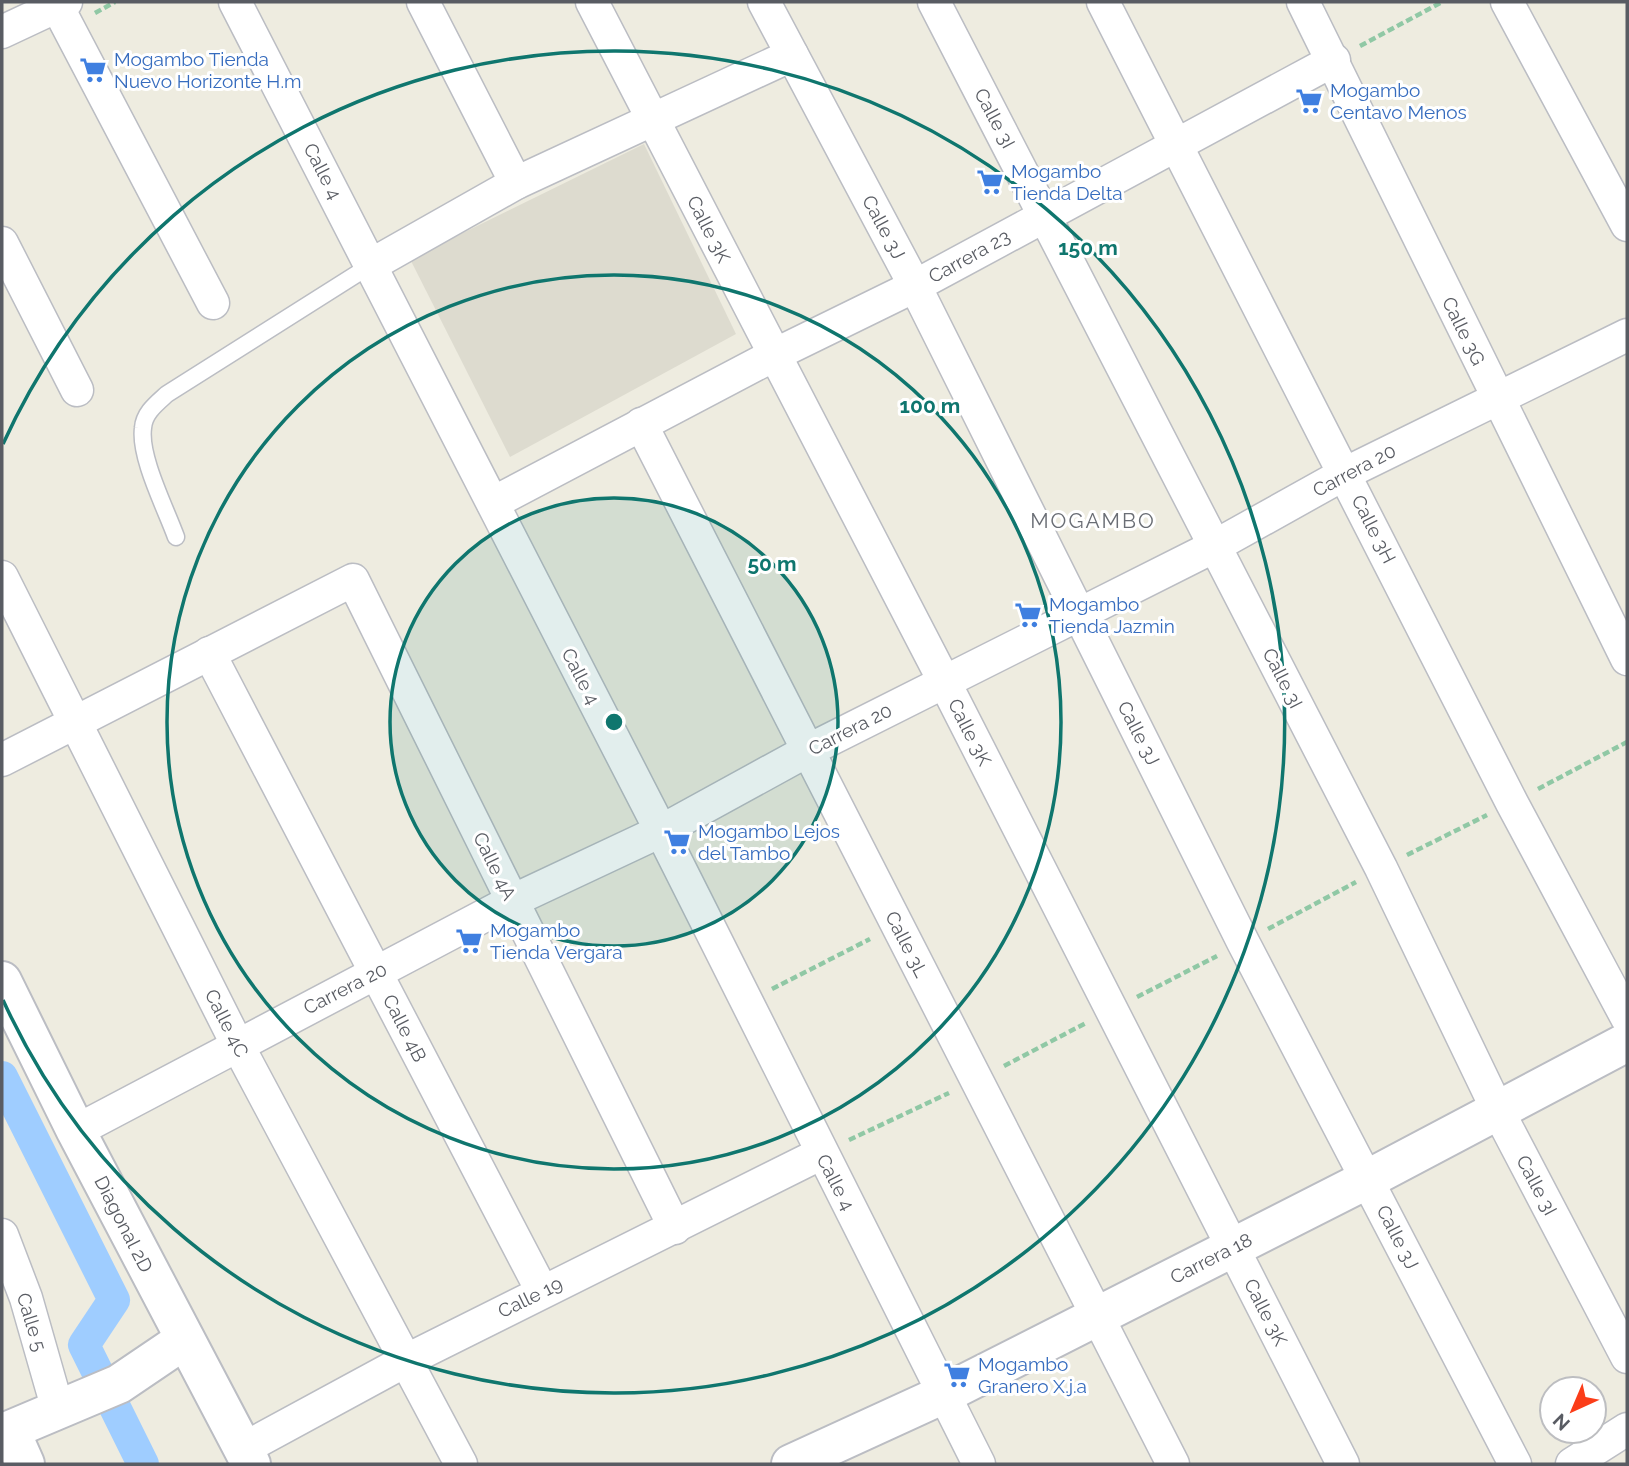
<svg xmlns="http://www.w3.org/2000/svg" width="1629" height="1466" font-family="Raleway,sans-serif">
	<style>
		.education { fill: #dddbcf }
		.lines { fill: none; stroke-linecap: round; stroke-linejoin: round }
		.canal { stroke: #9fcdff; stroke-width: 32 }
		.service-casing { stroke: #bbbdc3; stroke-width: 19 }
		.minor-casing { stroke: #bbbdc3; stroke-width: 35 }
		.tertiary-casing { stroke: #bbbdc3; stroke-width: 42 }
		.path { stroke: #90c8a5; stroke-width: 4.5; stroke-dasharray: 7 3.5; stroke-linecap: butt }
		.service { stroke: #fff; stroke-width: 16 }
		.minor { stroke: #fff; stroke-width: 32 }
		.tertiary { stroke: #fff; stroke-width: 38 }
		.ring { fill: none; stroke: #0f766e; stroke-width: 3.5 }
		.labels { text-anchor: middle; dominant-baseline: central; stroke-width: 6; stroke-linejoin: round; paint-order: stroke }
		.shop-label { font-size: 19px; fill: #366cbe; stroke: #fff; text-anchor: start }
		.street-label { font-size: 19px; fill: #595c63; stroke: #fff }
		.neighbourhood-label { font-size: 21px; letter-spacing: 2px; fill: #6a6e75; stroke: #fff }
		.centre { fill: #0f766e; stroke: #fff; stroke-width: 3.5 }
		.ring-label { font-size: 21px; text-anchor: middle; font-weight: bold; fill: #0f766e; stroke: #fff; stroke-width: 6; stroke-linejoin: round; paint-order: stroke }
	</style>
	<rect width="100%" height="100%" fill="#eeece0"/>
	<polygon class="education" points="644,144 736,334 510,457 410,259"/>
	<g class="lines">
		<polyline class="canal" points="2,1077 114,1300 84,1345 143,1464"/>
		<g class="service-casing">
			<path id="service" d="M176,537C166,509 139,457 143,428C144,413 156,404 167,394L371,265"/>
		</g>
		<g class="minor-casing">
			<g id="minor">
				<polyline points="55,2 213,303"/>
				<polyline points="235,2 661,831 979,1464"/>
				<polyline points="423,2 516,183"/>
				<polyline points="592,2 944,681 1343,1464"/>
				<polyline points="764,2 915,286 1243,942 1515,1464"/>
				<polyline points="934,2 1381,868 1497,1109 1627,1357"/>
				<polyline points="1103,2 1512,803 1627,1018"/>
				<polyline points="1303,2 1627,659"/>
				<polyline points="1507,2 1627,225"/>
				<polyline points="2,32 66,2"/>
				<polyline points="2,243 77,390"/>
				<polyline points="371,265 516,183 792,55"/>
				<polyline points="641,424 1173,1464"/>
				<polyline points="493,503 774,355 915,286 1334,60"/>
				<polyline points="2,577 237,1044 461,1464"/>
				<polyline points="209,653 542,1291"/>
				<polyline points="2,760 353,580 675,1228"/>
				<polyline points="76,1131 512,901 661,831 807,751 1215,546 1346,473 1627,335"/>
				<polyline points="2,1235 26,1298 58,1410"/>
				<polyline points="243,1449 407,1360 822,1153"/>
				<polyline points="1572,1464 1627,1429"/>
			</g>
		</g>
		<g class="tertiary-casing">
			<g id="tertiary">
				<polyline points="2,981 76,1131 251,1464"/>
				<polyline points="25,1464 10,1430 119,1384 184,1340"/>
				<polyline points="791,1464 944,1394 1368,1179 1627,1042"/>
			</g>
		</g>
		<g class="path">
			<polyline points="95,13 115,2"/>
			<polyline points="1360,46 1442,2"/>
			<polyline points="1538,789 1627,742"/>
			<polyline points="1407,855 1487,815"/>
			<polyline points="1268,929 1356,882"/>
			<polyline points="772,989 870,939"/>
			<polyline points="1137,997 1217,956"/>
			<polyline points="1004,1066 1086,1023"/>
			<polyline points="849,1140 949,1093"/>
		</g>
		<use href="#service" class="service"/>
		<use href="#minor" class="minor"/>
		<use href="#tertiary" class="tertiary"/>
	</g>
	<circle cx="614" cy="722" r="224" fill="#0f766e" fill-opacity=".12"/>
	<g class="ring">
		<circle cx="614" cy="722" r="224"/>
		<circle cx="614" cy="722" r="447"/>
		<path d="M3 444A671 671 0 1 1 3 1000"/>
	</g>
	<defs>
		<g id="supermarket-bare" transform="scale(2.1)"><path d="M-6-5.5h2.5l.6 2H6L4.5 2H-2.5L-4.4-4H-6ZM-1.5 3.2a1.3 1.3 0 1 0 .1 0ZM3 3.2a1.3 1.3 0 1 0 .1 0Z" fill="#3f7fe0" stroke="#fff" stroke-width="2.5" paint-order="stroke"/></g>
	</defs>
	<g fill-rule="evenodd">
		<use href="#supermarket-bare" x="93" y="70"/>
		<use href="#supermarket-bare" x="1309" y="101"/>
		<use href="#supermarket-bare" x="990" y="182"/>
		<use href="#supermarket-bare" x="1028" y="615"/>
		<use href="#supermarket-bare" x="677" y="842"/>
		<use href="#supermarket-bare" x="469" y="941"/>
		<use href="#supermarket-bare" x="957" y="1375"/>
	</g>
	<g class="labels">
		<g class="shop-label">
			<text x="114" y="59">Mogambo Tienda<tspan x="114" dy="22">Nuevo Horizonte H.m</tspan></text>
			<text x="1330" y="90">Mogambo<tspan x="1330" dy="22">Centavo Menos</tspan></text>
			<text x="1011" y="171">Mogambo<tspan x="1011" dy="22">Tienda Delta</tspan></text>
			<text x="1049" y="604">Mogambo<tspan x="1049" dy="22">Tienda Jazmin</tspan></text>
			<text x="698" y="831">Mogambo Lejos<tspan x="698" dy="22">del Tambo</tspan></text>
			<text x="490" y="930">Mogambo<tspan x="490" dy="22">Tienda Vergara</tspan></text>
			<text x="978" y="1364">Mogambo<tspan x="978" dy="22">Granero X.j.a</tspan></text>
		</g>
		<g class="street-label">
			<text transform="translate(995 118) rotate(62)">Calle 3I</text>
			<text transform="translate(323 171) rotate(63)">Calle 4</text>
			<text transform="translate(884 227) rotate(62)">Calle 3J</text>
			<text transform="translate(709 229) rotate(63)">Calle 3K</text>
			<text transform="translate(969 256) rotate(-29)">Carrera 23</text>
			<text transform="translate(1464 331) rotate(64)">Calle 3G</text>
			<text transform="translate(1354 470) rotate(-28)">Carrera 20</text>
			<text transform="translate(1374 529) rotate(63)">Calle 3H</text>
			<text transform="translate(581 676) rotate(63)">Calle 4</text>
			<text transform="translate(1283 678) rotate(63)">Calle 3I</text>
			<text transform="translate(850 729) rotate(-27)">Carrera 20</text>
			<text transform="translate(970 732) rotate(63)">Calle 3K</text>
			<text transform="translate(1139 733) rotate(63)">Calle 3J</text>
			<text transform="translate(495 866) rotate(64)">Calle 4A</text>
			<text transform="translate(907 944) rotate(63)">Calle 3L</text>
			<text transform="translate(345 988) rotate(-27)">Carrera 20</text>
			<text transform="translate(227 1023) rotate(63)">Calle 4C</text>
			<text transform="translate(405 1028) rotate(63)">Calle 4B</text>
			<text transform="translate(836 1182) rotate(63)">Calle 4</text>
			<text transform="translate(1537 1185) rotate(62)">Calle 3I</text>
			<text transform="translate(124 1224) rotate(63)">Diagonal 2D</text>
			<text transform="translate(1398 1237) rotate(63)">Calle 3J</text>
			<text transform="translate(1211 1258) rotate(-27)">Carrera 18</text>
			<text transform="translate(530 1297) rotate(-26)">Calle 19</text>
			<text transform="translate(1266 1312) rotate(63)">Calle 3K</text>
			<text transform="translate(32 1322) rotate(73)">Calle 5</text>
		</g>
		<g class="neighbourhood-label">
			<text x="1093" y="520">MOGAMBO</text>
		</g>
	</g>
	<circle cx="614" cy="722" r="10" class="centre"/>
	<g class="ring-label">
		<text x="1088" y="255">150 m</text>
		<text x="930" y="413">100 m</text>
		<text x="772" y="571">50 m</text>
	</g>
	<rect width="1629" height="1466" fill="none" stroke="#595c63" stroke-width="7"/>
	<g transform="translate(1573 1410) rotate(224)"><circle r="33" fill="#ffffff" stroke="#bdbec1" stroke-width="2"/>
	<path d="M0-5L12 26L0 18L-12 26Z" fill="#fb3d19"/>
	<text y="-10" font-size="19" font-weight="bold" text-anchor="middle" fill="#595c63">N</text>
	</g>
</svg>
